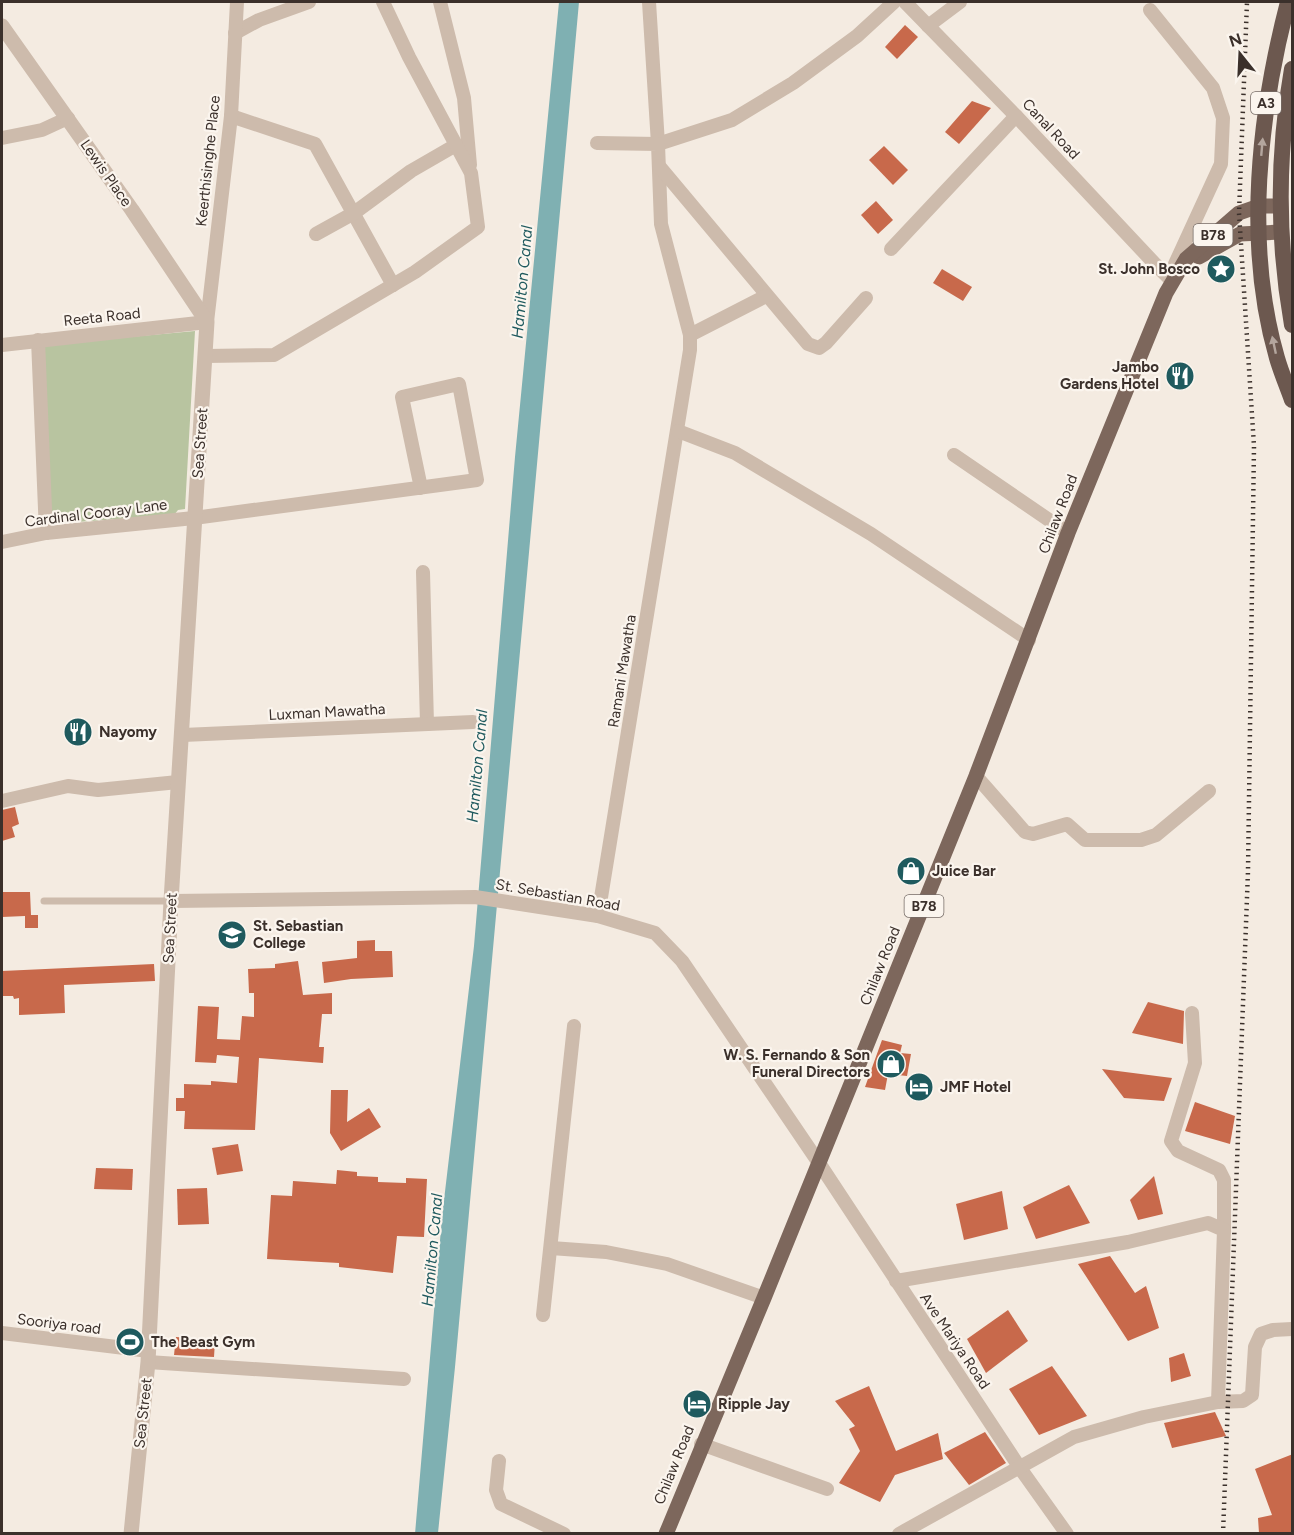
<svg xmlns="http://www.w3.org/2000/svg" width="1294" height="1535" font-family="Figtree,sans-serif">
	<style>
		.green { fill: #b8c4a0 }
		.water { fill: #7fb0b2 }
		.building { fill: #c8694b }
		.lines { fill: none; stroke-linecap: round; stroke-linejoin: round }
		.service { stroke: #cdbbac; stroke-width: 7 }
		.minor { stroke: #cdbbac; stroke-width: 14 }
		.tertiary { stroke: #cdbbac; stroke-width: 15 }
		.primary { stroke: #7d675c; stroke-width: 15 }
		.trunk { stroke: #6c584f; stroke-width: 16 }
		.rail { stroke: #3b302b; stroke-width: 4.5; stroke-dasharray: 1.5 4.5; stroke-linecap: butt }
		.oneway { fill: #b4a69e }
		.labels { text-anchor: middle; dominant-baseline: central; stroke-width: 4.5; stroke-linejoin: round; paint-order: stroke }
		.shield { fill: #fbf5ee; stroke: #756b66; stroke-width: 1.5 }
		.shield-label { font-size: 14px; font-weight: bold; fill: #3b302b }
		.street-label { font-size: 15px; fill: #3b302b; stroke: #fbf5ee }
		.poi-label { font-size: 15px; font-weight: bold; fill: #3b302b; stroke: #fbf5ee; text-anchor: start }
		.water-label { font-size: 16px; font-style: italic; fill: #1f5a5e; stroke: #fbf5ee }
	</style>
	<rect width="100%" height="100%" fill="#f4ebe1"/>
	<polygon class="green" points="195,331 185,509 178,510 174,515 49,524 42,345"/>
	<polygon class="water" points="559,2 579,2 455,1367 438,1533 415,1534 442,1217 474,946 515,457"/>
	<g class="building">
		<polygon points="905,25 918,37 897,59 885,47"/>
		<polygon points="972,101 991,108 959,144 945,132"/>
		<polygon points="884,146 908,170 893,185 869,160"/>
		<polygon points="876,201 893,220 878,234 861,215"/>
		<polygon points="942,269 972,287 963,301 933,283"/>
		<polygon points="15,807 19,824 12,827 15,837 2,841 2,810"/>
		<polygon points="2,892 30,892 31,915 38,915 38,928 25,928 25,916 2,917"/>
		<polygon points="375,940 375,951 392,951 393,977 351,979 324,983 322,962 357,958 357,941"/>
		<polygon points="298,961 303,995 332,993 332,1014 322,1014 319,1047 324,1047 323,1063 259,1058 255,1130 184,1129 185,1111 176,1111 176,1098 184,1098 184,1084 211,1085 211,1081 237,1083 239,1057 217,1055 216,1063 195,1062 198,1006 219,1007 217,1039 240,1040 242,1016 254,1017 254,993 249,993 248,969 275,968 275,964"/>
		<polygon points="154,964 155,981 64,985 65,1013 19,1015 19,998 14,999 13,996 2,996 2,971"/>
		<polygon points="1148,1002 1184,1011 1183,1044 1132,1033"/>
		<polygon points="882,1040 902,1045 900,1053 911,1054 907,1076 888,1074 885,1090 865,1087"/>
		<polygon points="1102,1069 1172,1078 1164,1101 1124,1098"/>
		<polygon points="331,1090 348,1090 347,1122 369,1108 381,1127 341,1151 330,1133"/>
		<polygon points="1195,1102 1235,1116 1230,1144 1185,1131"/>
		<polygon points="238,1144 243,1171 217,1175 212,1148"/>
		<polygon points="96,1168 133,1169 132,1190 94,1189"/>
		<polygon points="337,1170 357,1172 357,1176 378,1177 378,1182 406,1183 406,1178 427,1179 424,1237 397,1236 393,1273 339,1267 339,1263 267,1259 271,1195 292,1196 293,1181 336,1184"/>
		<polygon points="1154,1176 1163,1214 1138,1220 1130,1200"/>
		<polygon points="1069,1185 1090,1223 1036,1239 1023,1207"/>
		<polygon points="207,1188 209,1224 178,1225 177,1189"/>
		<polygon points="1002,1191 1008,1229 964,1240 956,1204"/>
		<polygon points="1110,1256 1135,1293 1146,1286 1159,1328 1128,1341 1078,1264"/>
		<polygon points="1008,1310 1028,1341 986,1373 967,1339"/>
		<polygon points="176,1337 215,1340 214,1357 174,1355"/>
		<polygon points="1184,1353 1191,1376 1171,1382 1169,1358"/>
		<polygon points="1052,1366 1087,1416 1039,1435 1009,1389"/>
		<polygon points="869,1386 896,1451 938,1433 943,1459 895,1475 880,1502 839,1483 860,1451 849,1429 855,1426 835,1401"/>
		<polygon points="1215,1412 1226,1436 1172,1448 1164,1423"/>
		<polygon points="985,1432 1006,1463 969,1485 944,1453"/>
		<polygon points="1293,1454 1293,1533 1259,1533 1258,1518 1272,1515 1255,1469"/>
	</g>
	<g class="lines">
		<polyline class="service" points="44,901 170,901"/>
		<g class="minor">
			<polyline points="440,2 464,98 470,165"/>
			<polyline points="649,2 658,144 732,120 793,83 857,36 894,2"/>
			<polyline points="905,2 1016,116 1155,264 1172,281"/>
			<polyline points="1150,10 1213,88 1223,118 1221,164 1175,264 1175,273"/>
			<polyline points="928,26 960,2"/>
			<polyline points="235,33 259,20 309,2"/>
			<polyline points="231,116 315,144 393,285"/>
			<polyline points="2,138 42,130 68,118"/>
			<polyline points="597,143 658,144 661,224 690,335 690,350 598,916"/>
			<polyline points="659,166 808,344 819,348 826,343 866,298"/>
			<polyline points="316,234 354,213 411,171 456,145"/>
			<polyline points="891,249 1016,116"/>
			<polyline points="690,335 766,296"/>
			<polyline points="38,340 46,533"/>
			<polyline points="2,345 207,322 231,116 237,2"/>
			<polyline points="206,356 274,355 415,272 478,227 471,173 409,57 383,2"/>
			<polyline points="678,431 735,453 871,534 1029,640"/>
			<polyline points="954,455 1068,533"/>
			<polyline points="2,542 46,533 194,518 477,480 459,384 402,397 421,488"/>
			<polyline points="423,572 427,724"/>
			<polyline points="183,735 473,722"/>
			<polyline points="976,776 1025,832 1033,834 1067,824 1085,840 1141,840 1156,835 1209,791"/>
			<polyline points="2,801 68,786 98,790 178,782"/>
			<polyline points="171,901 475,897 598,916 655,933 682,961 819,1163 1020,1468 1067,1534"/>
			<polyline points="1192,1013 1195,1063 1171,1141 1178,1151 1219,1170 1224,1180 1224,1230"/>
			<polyline points="551,1248 606,1252 667,1264 764,1298"/>
			<polyline points="896,1281 1128,1242 1208,1223 1224,1230 1218,1402"/>
			<polyline points="543,1315 574,1026"/>
			<polyline points="2,1333 149,1351"/>
			<polyline points="148,1362 404,1379"/>
			<polyline points="701,1444 827,1489"/>
			<polyline points="499,1461 496,1490 501,1504 564,1534"/>
			<polyline points="899,1534 1074,1437 1144,1417 1218,1402 1243,1401 1252,1395 1255,1347 1261,1334 1273,1330 1292,1329"/>
		</g>
		<polyline class="tertiary" points="2,26 132,210 207,322 171,901 148,1362 131,1534"/>
		<g class="primary">
			<polyline points="1199,257 1240,234 1280,232"/>
			<polyline points="666,1534 764,1298 976,776 1068,533 1166,293 1186,259 1239,213 1259,206 1280,206"/>
		</g>
		<g class="trunk">
			<path d="M1288,2C1259,114 1244,244 1277,358C1281,372 1287,386 1292,400"/>
			<path d="M1292,69C1277,154 1277,240 1292,325"/>
		</g>
		<polyline class="rail" points="1223,1534 1248,871 1254,446 1239,213 1247,2"/>
	</g>
	<defs><path id="oneway-solid" d="M-6-.8H1V-3.2L6.5 0L1 3.2V.8H-6Z" transform="scale(1.5)"/></defs>
	<g class="oneway">
		<use href="#oneway-solid" transform="translate(1262 147) rotate(-85)"/>
		<use href="#oneway-solid" transform="translate(1274 345) rotate(-102)"/>
	</g>
	<defs>
		<g id="sight-disc" transform="scale(1.5)"><circle r="9.5" fill="#1f5a5e" stroke="#fbf5ee"/><path d="M0-6L1.8-2.2L6-1.7L2.9 1.2L3.7 5.4L0 3.3L-3.7 5.4L-2.9 1.2L-6-1.7L-1.8-2.2Z" fill="#fff"/></g>
		<g id="restaurant-disc" transform="scale(1.5)"><circle r="9.5" fill="#1f5a5e" stroke="#fbf5ee"/><path d="M-5-6h1v4h1v-4h1v4h1v-4h1v5L-1.5 .5V6h-2V.5L-5-1ZM5-6V6H3V1.5H1.5Q1.5-4 5-6Z" fill="#fff"/></g>
		<g id="shop-disc" transform="scale(1.5)"><circle r="9.5" fill="#1f5a5e" stroke="#fbf5ee"/><path d="M-5-2.5h2.3a2.7 3.5 0 0 1 5.4 0H5L5.5 6h-11ZM-1.5-2.5h3a1.5 2.3 0 0 0-3 0Z" fill="#fff"/></g>
		<g id="school-disc" transform="scale(1.5)"><circle r="9.5" fill="#1f5a5e" stroke="#fbf5ee"/><path d="M0-5L7-2L0 1L-7-2ZM-4 1L0 2.5L4 1V4Q0 6-4 4Z" fill="#fff"/></g>
		<g id="hotel-disc" transform="scale(1.5)"><circle r="9.5" fill="#1f5a5e" stroke="#fbf5ee"/><path d="M-6-4.5h1.5V1H6V5H4.5V3h-9V5H-6ZM-4 0a1.8 1.8 0 1 1 3.6 0ZM.5 0V-2.5h3Q6-2.5 6 0Z" fill="#fff"/></g>
		<g id="stadium-disc" transform="scale(1.5)"><circle r="9.5" fill="#1f5a5e" stroke="#fbf5ee"/><path d="M0-5a6.5 5 0 1 0 0 10a6.5 5 0 1 0 0-10ZM-3.5-1.8h7v3.6h-7Z" fill="#fff"/></g>
	</defs>
	<g fill-rule="evenodd">
		<use href="#sight-disc" x="1221" y="269"/>
		<use href="#restaurant-disc" x="1180" y="376"/>
		<use href="#restaurant-disc" x="78" y="732"/>
		<use href="#shop-disc" x="911" y="871"/>
		<use href="#school-disc" x="232" y="935"/>
		<use href="#shop-disc" x="891" y="1064"/>
		<use href="#hotel-disc" x="919" y="1087"/>
		<use href="#stadium-disc" x="130" y="1342"/>
		<use href="#hotel-disc" x="697" y="1404"/>
	</g>
	<g class="labels">
		<g class="shield">
			<rect x="1251" y="92" width="30" height="22" rx="4.5"/>
			<rect x="1193.5" y="224" width="39" height="22" rx="4.5"/>
			<rect x="904.5" y="895" width="39" height="22" rx="4.5"/>
		</g>
		<g class="shield-label">
			<text x="1266" y="103">A3</text>
			<text x="1213" y="235">B78</text>
			<text x="924" y="906">B78</text>
		</g>
		<g class="street-label">
			<text transform="translate(1051 129) rotate(47)">Canal Road</text>
			<text transform="translate(208 161) rotate(-84)">Keerthisinghe Place</text>
			<text transform="translate(106 173) rotate(55)">Lewis Place</text>
			<text transform="translate(102 317) rotate(-6)">Reeta Road</text>
			<text transform="translate(200 443) rotate(-86)">Sea Street</text>
			<text transform="translate(96 513) rotate(-7)">Cardinal Cooray Lane</text>
			<text transform="translate(1058 514) rotate(-69)">Chilaw Road</text>
			<text transform="translate(622 671) rotate(-81)">Ramani Mawatha</text>
			<text transform="translate(327 712) rotate(-3)">Luxman Mawatha</text>
			<text transform="translate(558 895) rotate(10)">St. Sebastian Road</text>
			<text transform="translate(170 928) rotate(-87)">Sea Street</text>
			<text transform="translate(880 966) rotate(-68)">Chilaw Road</text>
			<text transform="translate(59 1324) rotate(7)">Sooriya road</text>
			<text transform="translate(955 1341) rotate(56)">Ave Mariya Road</text>
			<text transform="translate(143 1413) rotate(-84)">Sea Street</text>
			<text transform="translate(674 1465) rotate(-68)">Chilaw Road</text>
		</g>
		<g class="poi-label">
			<text x="1200" y="269" text-anchor="end">St. John Bosco</text>
			<text x="1159" y="367" text-anchor="end">Jambo<tspan x="1159" dy="17">Gardens Hotel</tspan></text>
			<text x="99" y="732">Nayomy</text>
			<text x="932" y="871">Juice Bar</text>
			<text x="253" y="926">St. Sebastian<tspan x="253" dy="17">College</tspan></text>
			<text x="870" y="1055" text-anchor="end">W. S. Fernando &amp; Son<tspan x="870" dy="17">Funeral Directors</tspan></text>
			<text x="940" y="1087">JMF Hotel</text>
			<text x="151" y="1342">The Beast Gym</text>
			<text x="718" y="1404">Ripple Jay</text>
		</g>
		<g class="water-label">
			<text transform="translate(522 282) rotate(-85)">Hamilton Canal</text>
			<text transform="translate(477 766) rotate(-85)">Hamilton Canal</text>
			<text transform="translate(432 1250) rotate(-85)">Hamilton Canal</text>
		</g>
	</g>
	<rect width="1294" height="1535" fill="none" stroke="#3b302b" stroke-width="6"/>
	<g transform="translate(1240 54) rotate(342)" stroke="#fbf5ee" stroke-width="4.5" paint-order="stroke">
	<path d="M0-4.5L10 22L0 15L-10 22Z" fill="#3b302b"/>
	<text y="-9" font-size="16" font-weight="bold" text-anchor="middle" fill="#3b302b">N</text>
	</g>
</svg>
